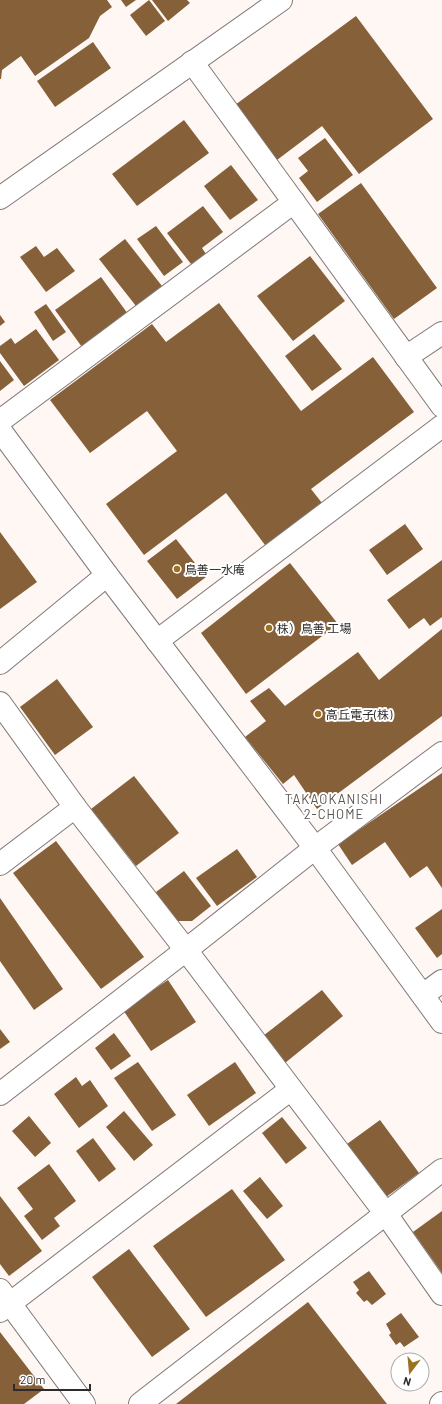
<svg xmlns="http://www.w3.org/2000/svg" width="442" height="1404" font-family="Barlow,'Noto Sans JP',sans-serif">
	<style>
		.building { fill: #866038 }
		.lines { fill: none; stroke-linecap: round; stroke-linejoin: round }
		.street-casing { stroke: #7f7876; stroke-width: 24 }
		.secondary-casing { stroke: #7f7876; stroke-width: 24 }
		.street { stroke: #fff; stroke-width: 22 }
		.secondary { stroke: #fff; stroke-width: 22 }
		.poi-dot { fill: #9b721f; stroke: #fff; stroke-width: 1.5 }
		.labels { text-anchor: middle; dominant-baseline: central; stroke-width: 4; stroke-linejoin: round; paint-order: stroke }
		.poi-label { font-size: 12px; fill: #2e2c2b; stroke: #fff; text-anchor: start }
		.neighbourhood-label { font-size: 13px; letter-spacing: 1px; fill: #5a5452; stroke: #fff }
	</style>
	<rect width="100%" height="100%" fill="#fef7f4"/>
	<g class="building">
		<polygon points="0,0 107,0 112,7 100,16 89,38 35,76 21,56 2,70 1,79 0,79"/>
		<polygon points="121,0 136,0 126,7"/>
		<polygon points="149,0 165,21 146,36 130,15"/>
		<polygon points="152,0 187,0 190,3 168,21"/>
		<polygon points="356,16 433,119 359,174 322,126 277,160 235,105"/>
		<polygon points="93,42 111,68 55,107 37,81"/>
		<polygon points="184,120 209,153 137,206 112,174"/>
		<polygon points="325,138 353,175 317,202 299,178 308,171 298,158"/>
		<polygon points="231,165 258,200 230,220 204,186"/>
		<polygon points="361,183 437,288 394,319 318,214"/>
		<polygon points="203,206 223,232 202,248 206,254 191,264 167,233"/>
		<polygon points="156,226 183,262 164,276 137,239"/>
		<polygon points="125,239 162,286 136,306 99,259"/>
		<polygon points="36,246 44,257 57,248 75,271 46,292 20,257"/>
		<polygon points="310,256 345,301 293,341 257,296"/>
		<polygon points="101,277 128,314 82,347 55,310"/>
		<polygon points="219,303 301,411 373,357 414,412 311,489 322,503 265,545 226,493 144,555 106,504 177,451 147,411 90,453 50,400 152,324 166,342"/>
		<polygon points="46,304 66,332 53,341 34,312"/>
		<polygon points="0,315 5,322 0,326"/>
		<polygon points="36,329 59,360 24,386 0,353 0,346 11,338 15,344"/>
		<polygon points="314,334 342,369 312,391 285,356"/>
		<polygon points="0,361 14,380 0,391"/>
		<polygon points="405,524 423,549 387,575 369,550"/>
		<polygon points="0,532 37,582 0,609"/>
		<polygon points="176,539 206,577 177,599 147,561"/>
		<polygon points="442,560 442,617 430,626 424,618 409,629 387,600"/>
		<polygon points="290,563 338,624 246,694 201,633"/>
		<polygon points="442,629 442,716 317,809 294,775 283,784 245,737 266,721 250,701 269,688 285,706 358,652 379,680"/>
		<polygon points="57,679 93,727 55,755 20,707"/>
		<polygon points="442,773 442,888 427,866 410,878 385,842 352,865 338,844"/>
		<polygon points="134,776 179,833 136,866 91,809"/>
		<polygon points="56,841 144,957 101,989 13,873"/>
		<polygon points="237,849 257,877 217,906 196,878"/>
		<polygon points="184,871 211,906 192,921 171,921 152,895"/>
		<polygon points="0,898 63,989 34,1010 0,961"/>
		<polygon points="442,909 442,954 437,958 415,928"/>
		<polygon points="168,980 196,1022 151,1051 123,1010"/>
		<polygon points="322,990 343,1016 285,1063 263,1036"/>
		<polygon points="0,1029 10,1042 0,1049"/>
		<polygon points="114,1033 131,1056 111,1070 95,1048"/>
		<polygon points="138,1062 176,1115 152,1131 114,1078"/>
		<polygon points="235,1062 256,1093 209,1126 187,1095"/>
		<polygon points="76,1077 82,1086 90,1080 108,1106 79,1128 54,1094"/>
		<polygon points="124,1111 153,1145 134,1161 106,1127"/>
		<polygon points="29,1116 51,1143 35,1157 12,1131"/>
		<polygon points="282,1117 307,1148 286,1164 262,1133"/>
		<polygon points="380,1120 419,1173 386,1197 347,1144"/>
		<polygon points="93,1138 116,1169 99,1182 76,1151"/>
		<polygon points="49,1164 76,1201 54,1218 60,1226 42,1240 24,1216 33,1209 17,1188"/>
		<polygon points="260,1177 283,1206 267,1219 243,1191"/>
		<polygon points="232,1189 285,1260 206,1317 153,1246"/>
		<polygon points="0,1196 42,1251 9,1276 0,1264"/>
		<polygon points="442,1211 442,1273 413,1232"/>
		<polygon points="129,1249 190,1329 152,1357 92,1277"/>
		<polygon points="369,1271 386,1294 372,1305 367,1300 364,1302 356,1293 359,1290 353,1282"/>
		<polygon points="308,1302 387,1404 176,1404"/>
		<polygon points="401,1313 419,1337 404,1347 400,1342 396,1345 389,1335 391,1333 386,1324"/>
		<polygon points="0,1332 44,1389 24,1404 0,1404"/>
	</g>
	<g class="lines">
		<g class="street-casing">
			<g id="street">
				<polyline points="192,62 442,406"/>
				<polyline points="406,357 442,333"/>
				<polyline points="0,421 294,202"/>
				<polyline points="157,641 442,426"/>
				<polyline points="0,663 107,575"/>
				<polyline points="0,703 75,807 186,950 315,848 442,753"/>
				<polyline points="0,864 75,807"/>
				<polyline points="423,995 442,981"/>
				<polyline points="0,1094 186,950 386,1214 442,1294"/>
				<polyline points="0,1290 84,1404"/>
				<polyline points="0,1311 291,1089"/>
				<polyline points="140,1404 442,1170"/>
				<polyline points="441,1404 442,1403"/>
			</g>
		</g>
		<g class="secondary-casing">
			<g id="secondary">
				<polyline points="0,198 281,0"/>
				<polyline points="0,430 107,575 315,848 442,1022"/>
			</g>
		</g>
		<use href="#street" class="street"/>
		<use href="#secondary" class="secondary"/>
	</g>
	<g class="poi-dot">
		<circle cx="177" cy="569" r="4"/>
		<circle cx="269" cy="628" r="4"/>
		<circle cx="318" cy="714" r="4"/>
	</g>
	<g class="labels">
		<g class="poi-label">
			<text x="185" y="569">鳥善一水庵</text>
			<text x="277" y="628">株）鳥善 工場</text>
			<text x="326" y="714">高丘電子(株)</text>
		</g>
		<g class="neighbourhood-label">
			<text x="334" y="799">TAKAOKANISHI<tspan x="334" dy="15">2-CHOME</tspan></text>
		</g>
	</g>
	<g transform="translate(410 1372) rotate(196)"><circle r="19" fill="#ffffff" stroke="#ababaa"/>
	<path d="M0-3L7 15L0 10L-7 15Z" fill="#9b721f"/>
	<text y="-6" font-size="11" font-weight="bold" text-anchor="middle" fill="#2e2c2b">N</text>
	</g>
	<path d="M14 1384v6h76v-6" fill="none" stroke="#2e2c2b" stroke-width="2"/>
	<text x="20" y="1384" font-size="12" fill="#2e2c2b" stroke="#ffffff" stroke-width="3" paint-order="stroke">20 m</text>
</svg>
